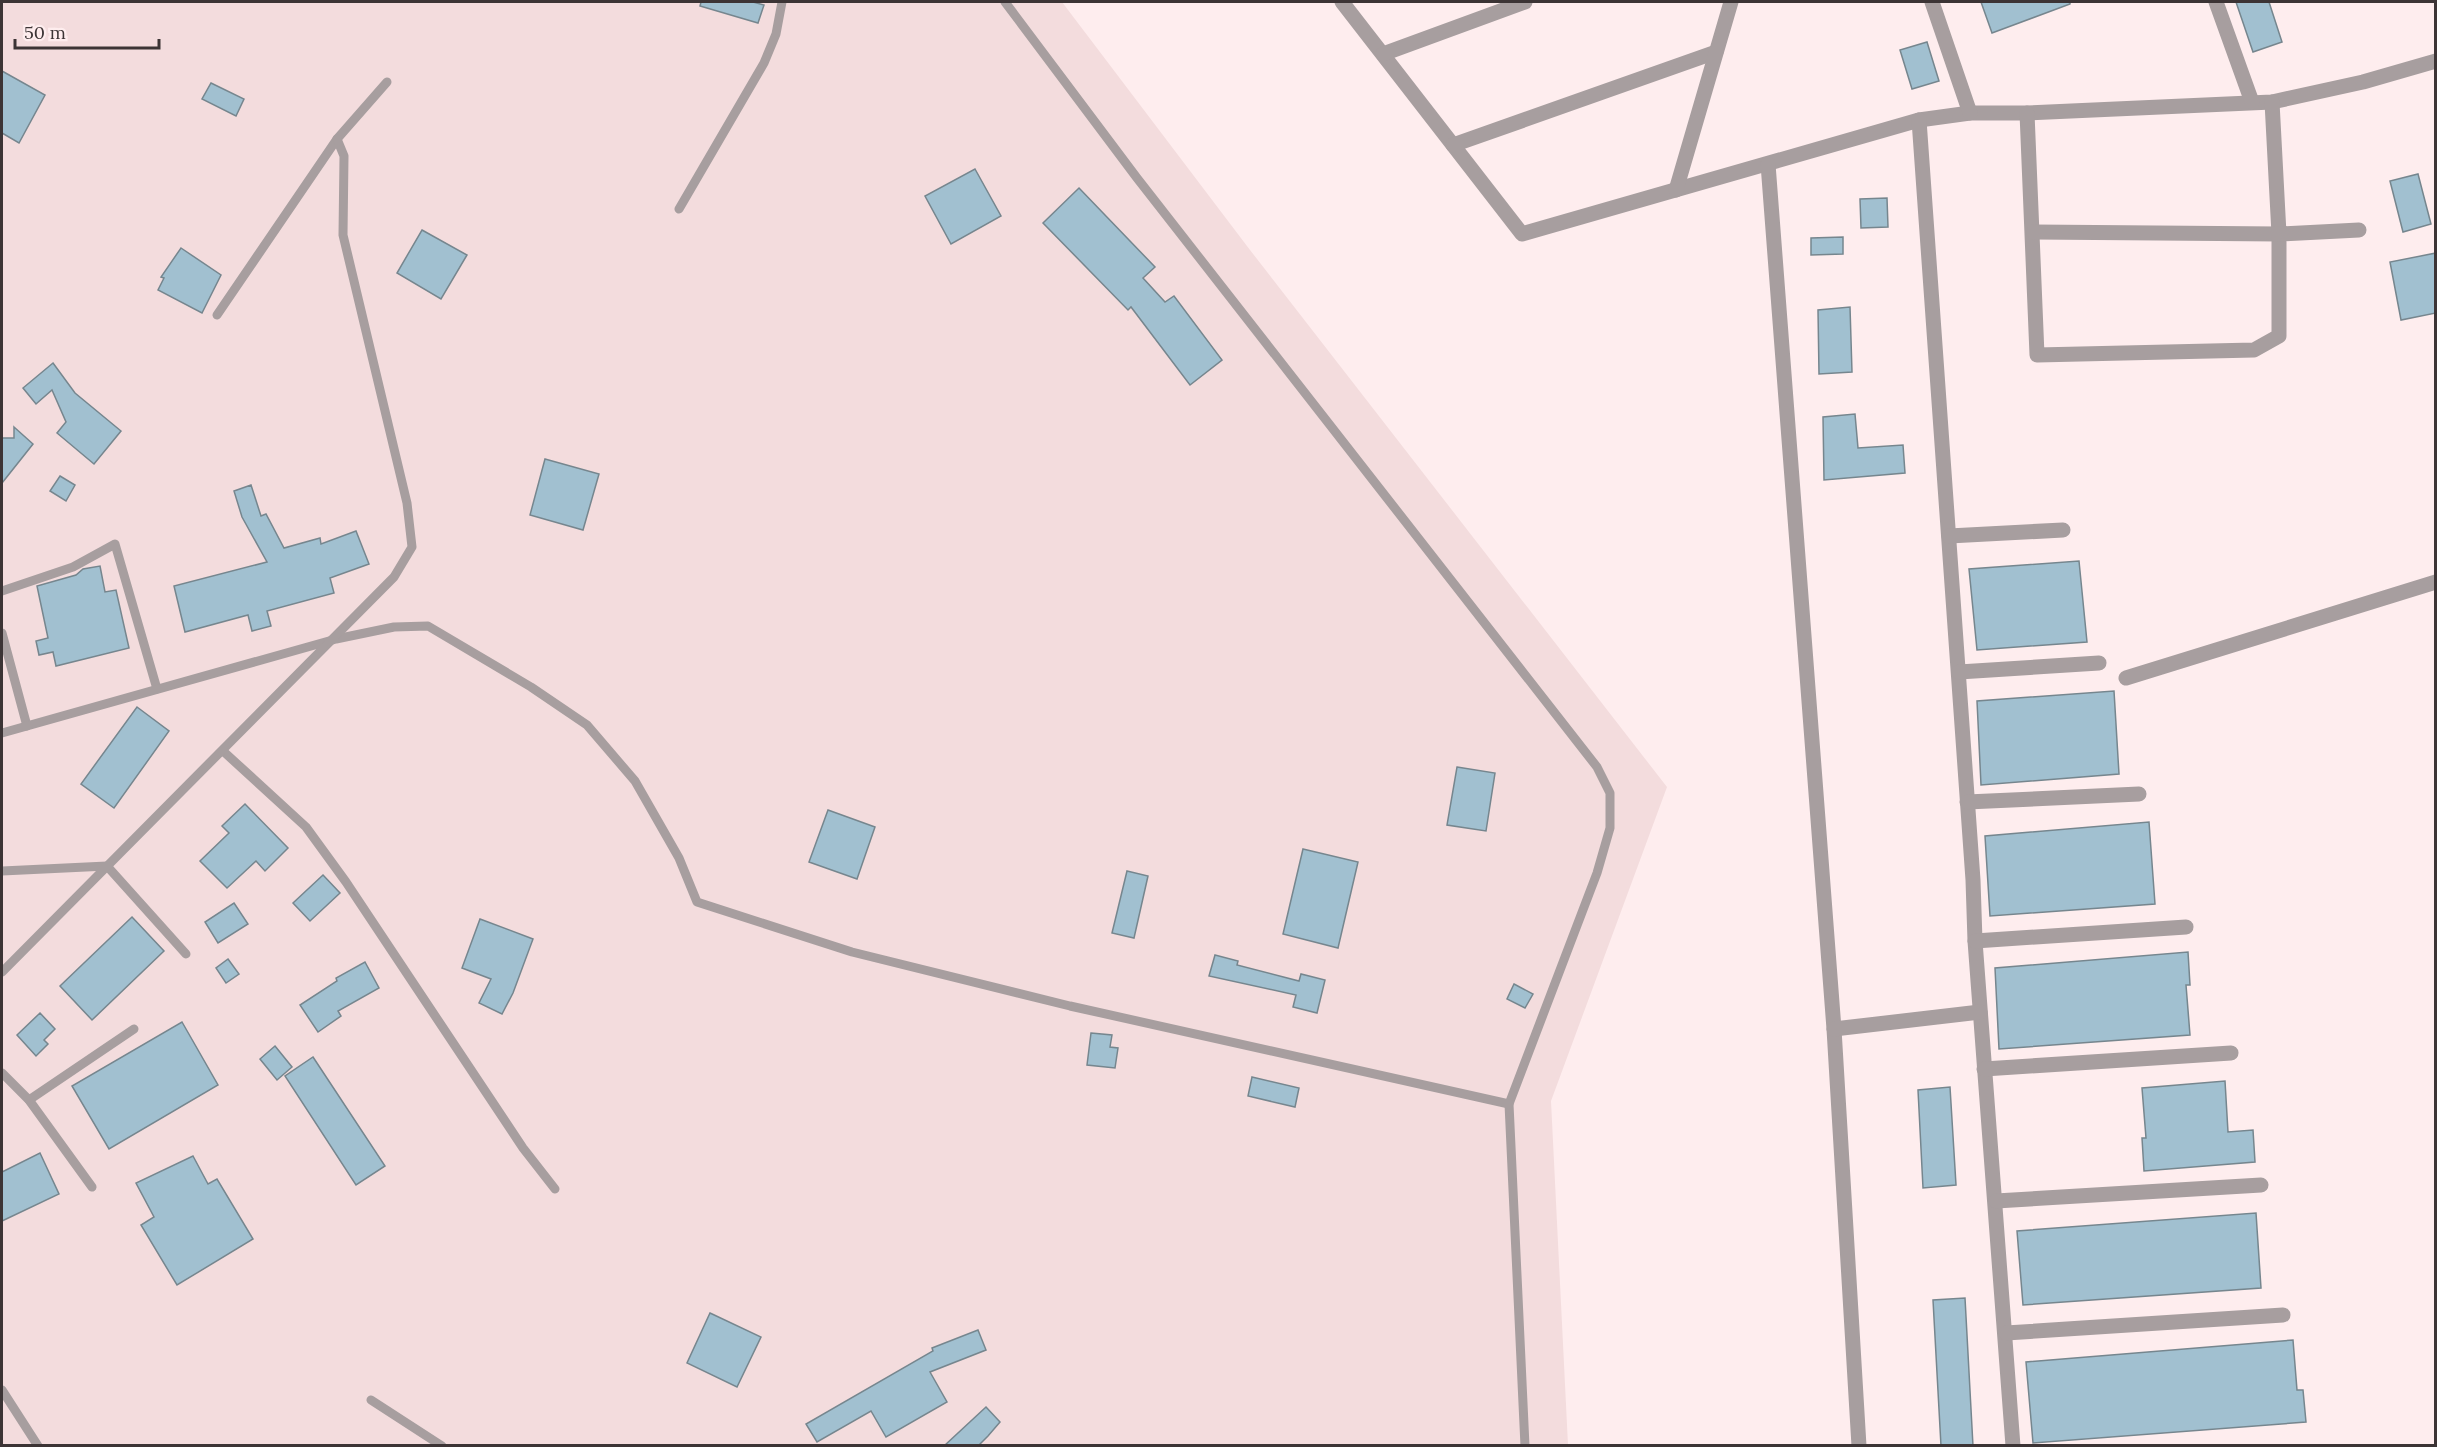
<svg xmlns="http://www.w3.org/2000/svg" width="2437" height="1447" font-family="Lora,serif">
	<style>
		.built { fill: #f3dcdd }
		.building { fill: #a1c0d0; stroke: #76868e; stroke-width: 1.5 }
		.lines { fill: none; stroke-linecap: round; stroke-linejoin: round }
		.lane { stroke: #a79e9f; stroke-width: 9 }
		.street { stroke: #a79e9f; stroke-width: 15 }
	</style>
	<rect width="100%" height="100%" fill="#feedee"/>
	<polygon class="built" points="2,2 1062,2 1250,250 1667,787 1551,1101 1568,1445 2,1446"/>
	<g class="building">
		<polygon points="701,2 753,2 764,5 758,23 700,6"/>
		<polygon points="1981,2 2070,2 2070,4 1992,33"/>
		<polygon points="2236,2 2269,2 2282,42 2253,52"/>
		<polygon points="1927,42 1939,81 1912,89 1900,50"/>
		<polygon points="2,71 45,95 19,143 2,133"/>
		<polygon points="211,83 244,99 236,116 202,99"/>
		<polygon points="975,169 1001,216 951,244 925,196"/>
		<polygon points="2418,174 2431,224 2403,232 2390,181"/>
		<polygon points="1079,188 1155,267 1143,278 1165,302 1174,296 1222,360 1190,385 1131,307 1128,310 1043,223"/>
		<polygon points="1887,198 1888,227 1861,228 1860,199"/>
		<polygon points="422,230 467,255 441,299 397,273"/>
		<polygon points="1843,237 1843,254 1811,255 1811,238"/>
		<polygon points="181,248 221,275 202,313 158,290 164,278 161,277"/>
		<polygon points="2436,253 2436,313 2401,320 2390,262"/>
		<polygon points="1850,307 1852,372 1819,374 1818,310"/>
		<polygon points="53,363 75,393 121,431 94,464 57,433 66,422 52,390 36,404 23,388"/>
		<polygon points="1855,414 1858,448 1903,445 1905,473 1824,480 1823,417"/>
		<polygon points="14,427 33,444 2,483 2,438 14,438"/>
		<polygon points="545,459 599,474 583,530 530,515"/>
		<polygon points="60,476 75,485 66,501 50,491"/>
		<polygon points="251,485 261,516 266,514 284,548 320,538 321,544 356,531 369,564 330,578 334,593 267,611 271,626 252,631 248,615 185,632 174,586 267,562 242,517 234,491"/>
		<polygon points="2079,561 2087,642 1977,650 1969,569"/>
		<polygon points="100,566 105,592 116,590 129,648 56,666 53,652 39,655 36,641 48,638 37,586 76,575 83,569"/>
		<polygon points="2114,691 2119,774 1981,785 1977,701"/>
		<polygon points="137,707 169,731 114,808 81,784"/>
		<polygon points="1457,767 1495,773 1486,831 1447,825"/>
		<polygon points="245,804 288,848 265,871 256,861 227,888 200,861 229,833 222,826"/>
		<polygon points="828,810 875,827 857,879 809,862"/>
		<polygon points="2149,822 2155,904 1990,916 1985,836"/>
		<polygon points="1303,849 1358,862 1338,948 1283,934"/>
		<polygon points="1127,871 1148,876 1134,938 1112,933"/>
		<polygon points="323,875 340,893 310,921 293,903"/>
		<polygon points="234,903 248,924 218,943 205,922"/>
		<polygon points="132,917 164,951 92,1020 60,986"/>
		<polygon points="480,919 533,939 513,993 502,1014 479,1003 491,979 462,968"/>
		<polygon points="2188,952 2190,985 2186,985 2190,1035 1999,1049 1995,968"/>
		<polygon points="1215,955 1238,961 1237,965 1299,981 1301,974 1325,980 1317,1013 1293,1007 1296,995 1209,976"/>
		<polygon points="228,959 239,974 226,983 216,968"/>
		<polygon points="365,962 379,988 338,1011 341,1016 318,1032 300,1005 337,981 336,978"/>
		<polygon points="1514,984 1533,994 1525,1008 1507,999"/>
		<polygon points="40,1013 55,1029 44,1040 48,1044 36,1056 17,1035"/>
		<polygon points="182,1022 218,1085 109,1149 72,1086"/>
		<polygon points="1091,1033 1112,1035 1110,1047 1118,1048 1115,1068 1087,1065"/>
		<polygon points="275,1046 292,1067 277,1080 260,1059"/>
		<polygon points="313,1057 385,1166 356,1185 285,1076"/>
		<polygon points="1252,1077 1299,1088 1295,1107 1248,1096"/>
		<polygon points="2225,1081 2228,1132 2253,1130 2255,1162 2144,1171 2142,1138 2146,1138 2142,1088"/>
		<polygon points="1950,1087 1956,1185 1923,1188 1918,1090"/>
		<polygon points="40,1153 59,1194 2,1221 2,1172"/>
		<polygon points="193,1156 208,1184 217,1179 253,1239 177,1285 141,1225 154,1217 136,1183"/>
		<polygon points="2256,1213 2261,1288 2023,1305 2017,1231"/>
		<polygon points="1965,1298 1973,1446 1941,1446 1933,1300"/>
		<polygon points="710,1313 761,1337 737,1387 687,1363"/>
		<polygon points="978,1330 986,1350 930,1372 947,1402 886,1437 871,1411 817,1442 806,1424 933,1351 932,1348"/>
		<polygon points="2293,1340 2297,1390 2303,1390 2306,1422 2033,1443 2026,1362"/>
		<polygon points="986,1407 1000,1422 988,1436 978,1446 944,1446"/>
	</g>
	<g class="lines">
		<g class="lane">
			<polyline points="1005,2 1137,178 1597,767 1610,793 1610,828 1597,873 1509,1104 1525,1446"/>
			<polyline points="679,209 764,63 776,34 782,2"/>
			<polyline points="217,315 337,139 387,82"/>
			<polyline points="2,591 73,567 115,544 157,689"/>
			<polyline points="2,633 27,726"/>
			<polyline points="2,733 336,639 394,627 428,626 531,687 587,725 635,781 679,858 697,902 852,952 1070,1006 1509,1104"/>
			<polyline points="223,751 306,827 346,882 523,1148 555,1189"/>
			<polyline points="2,871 107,866 186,954"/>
			<polyline points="2,972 394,577 412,547 407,503 343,235 344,156 337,139"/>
			<polyline points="2,1073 29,1100 92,1187"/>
			<polyline points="29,1100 134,1029"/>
			<polyline points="2,1390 38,1446"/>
			<polyline points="371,1400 442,1446"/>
		</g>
		<g class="street">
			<polyline points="1342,2 1522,234 1919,120 1970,113 2027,113 2272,102 2363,82 2436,61"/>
			<polyline points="1932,2 1970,113"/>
			<polyline points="2216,2 2252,102"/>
			<polyline points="1383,54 1525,2"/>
			<polyline points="2027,113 2037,355 2254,350 2279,336 2279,234 2272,102"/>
			<polyline points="1919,120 1973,880 1975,941 2013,1446"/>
			<polyline points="1453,145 1716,52"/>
			<polyline points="1768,164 1834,1029 1859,1446"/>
			<polyline points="1676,190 1731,2"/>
			<polyline points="2034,232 2279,234 2359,230"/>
			<polyline points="1949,536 2063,530"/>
			<polyline points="1959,672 2099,663"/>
			<polyline points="2126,678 2436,582"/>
			<polyline points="1967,802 2139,794"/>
			<polyline points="1975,941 2186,927"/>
			<polyline points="1834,1029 1980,1012"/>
			<polyline points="1984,1069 2231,1053"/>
			<polyline points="1996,1201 2261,1185"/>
			<polyline points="2006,1333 2283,1315"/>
		</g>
	</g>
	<rect width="2437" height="1447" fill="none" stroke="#3c3435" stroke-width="6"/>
	<path d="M15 39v9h144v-9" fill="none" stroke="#3c3435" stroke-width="3"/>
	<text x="24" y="39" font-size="18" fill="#3c3435" stroke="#feedee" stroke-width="4.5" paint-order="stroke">50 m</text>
</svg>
